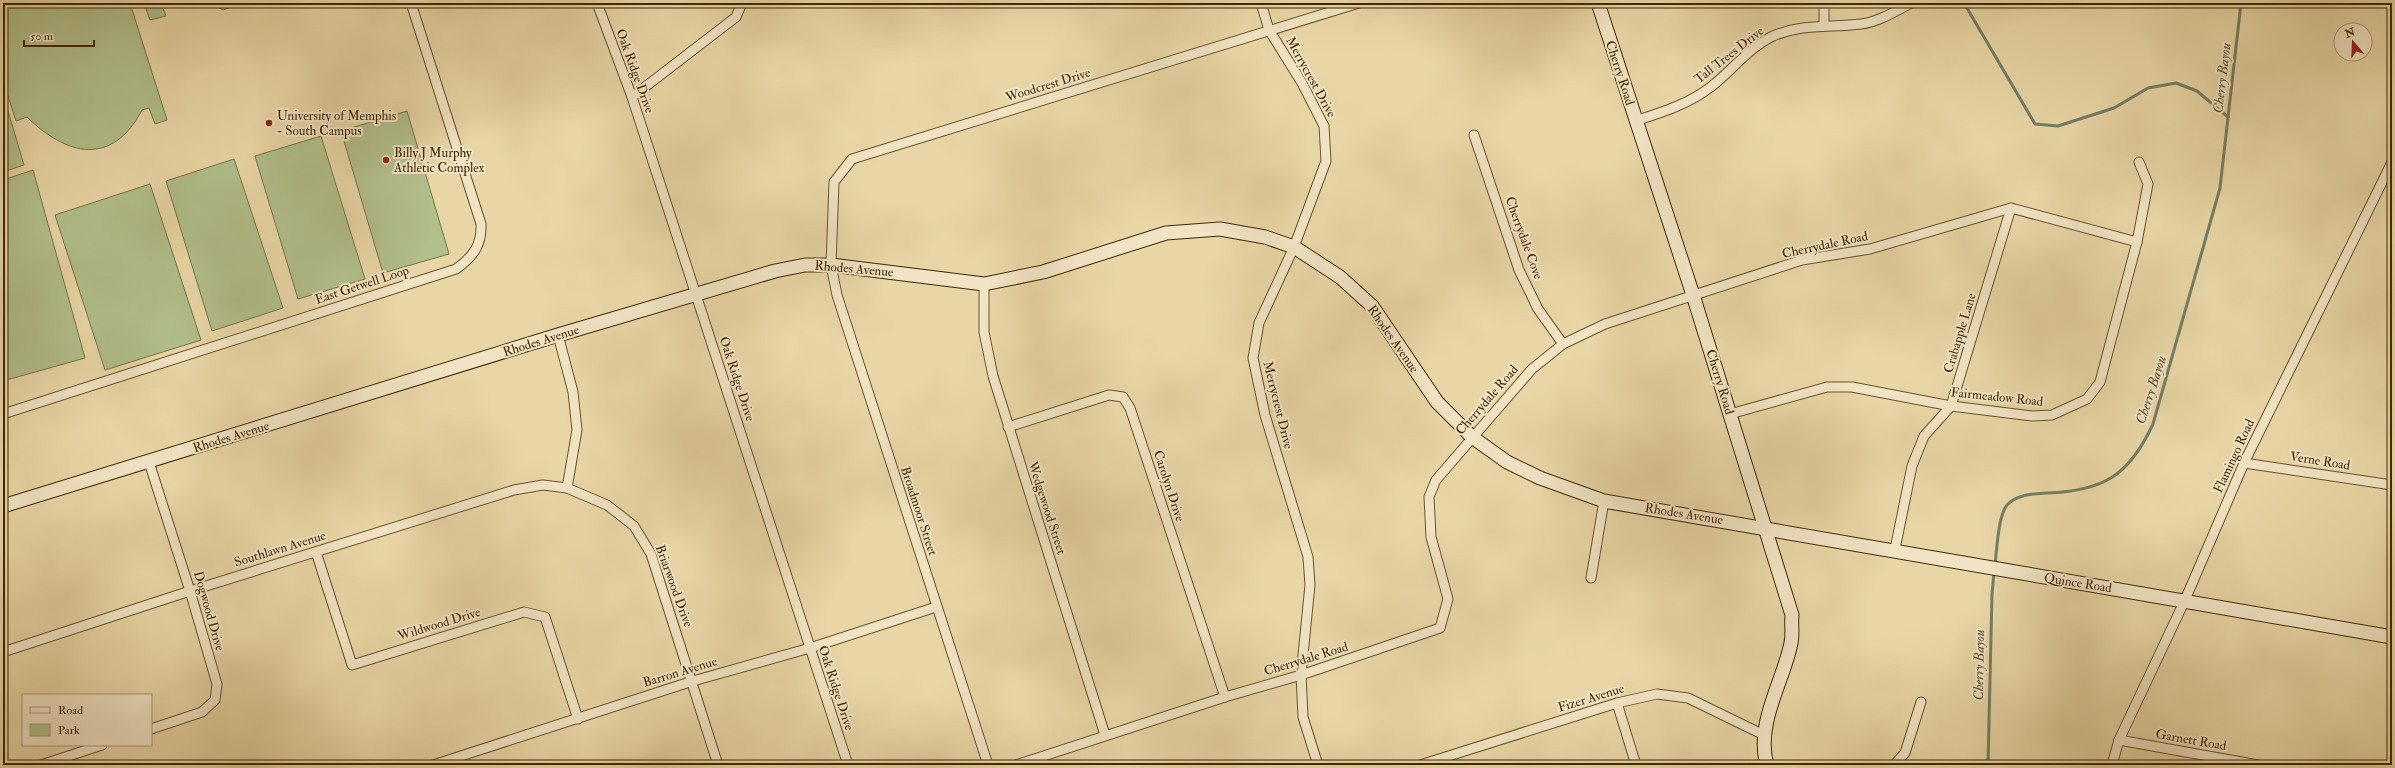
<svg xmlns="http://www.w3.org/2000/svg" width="2395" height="768" font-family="'IM FELL Double Pica',serif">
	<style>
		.green { fill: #b1bf8b; stroke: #787448 }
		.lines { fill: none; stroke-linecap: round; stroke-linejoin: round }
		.stream { stroke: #747f67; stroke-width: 3 }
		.street-casing { stroke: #6a542d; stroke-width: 11 }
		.secondary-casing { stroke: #402805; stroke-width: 15 }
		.street { stroke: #f1e4c5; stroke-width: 9 }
		.secondary { stroke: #f1e4c5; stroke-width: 13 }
		.poi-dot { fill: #8f2418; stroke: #f1e4c5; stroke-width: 1.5 }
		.labels { text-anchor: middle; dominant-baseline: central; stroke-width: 4; stroke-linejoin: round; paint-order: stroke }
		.street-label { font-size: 13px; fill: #402805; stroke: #f1e4c5 }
		.poi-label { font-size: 13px; fill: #402805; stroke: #f1e4c5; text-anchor: start }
		.water-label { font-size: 14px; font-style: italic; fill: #564c2e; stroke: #f1e4c5 }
	</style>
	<rect width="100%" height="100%" fill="#e9d6a6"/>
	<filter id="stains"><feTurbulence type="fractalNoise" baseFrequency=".005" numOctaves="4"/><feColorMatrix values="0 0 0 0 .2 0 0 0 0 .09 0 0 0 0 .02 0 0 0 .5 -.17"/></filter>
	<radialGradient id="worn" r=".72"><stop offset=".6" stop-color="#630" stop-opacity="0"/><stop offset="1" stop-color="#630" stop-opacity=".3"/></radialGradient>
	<g class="green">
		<path d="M3,3H130L167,120L155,124L149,108L142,110C112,167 67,156 27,117L16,121L3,80Z"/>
		<polygon points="144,3 161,3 166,16 150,20"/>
		<polygon points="210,3 243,3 223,10"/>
		<polygon points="3,94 24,165 3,172"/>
		<polygon points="407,111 449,254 383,273 341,131"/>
		<polygon points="321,136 365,279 298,299 255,156"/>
		<polygon points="234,159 283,308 212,331 166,181"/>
		<polygon points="33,170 85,358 3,381 3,180"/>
		<polygon points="150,184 201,340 105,370 55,215"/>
	</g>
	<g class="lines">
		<g class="stream">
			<polyline points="1964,3 2035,124 2058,126 2114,108 2148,88 2176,83 2197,91 2228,117"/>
			<path d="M1995,564C1997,550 1998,516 2007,505C2017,494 2033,494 2047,493C2103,491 2129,476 2153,424L2220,188L2241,3"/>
			<polyline points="1988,765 1992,594 1994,572"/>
		</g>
		<g class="street-casing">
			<g id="street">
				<polyline points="597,3 632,97 848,765"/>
				<polyline points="1261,3 1269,30 1302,83 1324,126 1326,161 1294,247 1259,323 1253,358 1265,415 1308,557 1310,585 1301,675 1303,717 1318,765"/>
				<polyline points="1824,3 1824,26"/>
				<polyline points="632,97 736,17 742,3"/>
				<path d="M1635,121C1663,112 1689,104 1712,86C1732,70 1749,48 1771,37C1800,23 1830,28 1861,24C1878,22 1896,11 1911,3"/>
				<polyline points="1474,135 1519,270 1538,309 1563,344"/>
				<polyline points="984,284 984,332 993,376 1105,735"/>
				<polyline points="558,335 573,392 577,430 567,488"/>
				<path d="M3,414L456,269C473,257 482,245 481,224L411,3"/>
				<polyline points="1730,414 1827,387 1852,387 1951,406 2032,416 2052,415 2087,399 2100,382 2137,242 2148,184 2139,162"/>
				<polyline points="1008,427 1109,395 1123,397 1130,408 1225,697"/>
				<polyline points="149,462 190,591 217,684 215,700 202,712 151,729"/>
				<polyline points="2244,463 2392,485"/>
				<polyline points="1895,549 1912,466 1924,436 1951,406 2011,208"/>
				<polyline points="316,552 352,665 524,612 545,617 578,719"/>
				<polyline points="1591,578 1604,501"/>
				<polyline points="3,652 190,591 514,490 543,485 567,488 607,505 634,526 651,554 718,765"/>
				<polyline points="1617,703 1636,765"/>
				<polyline points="2119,740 2258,765"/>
				<polyline points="41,765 102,745"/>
				<polyline points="433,765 693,681 810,648 936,607"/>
				<polyline points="988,765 837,295 831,265 834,182 852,159 1359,3"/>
				<polyline points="1016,765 1225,697 1301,675 1440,628 1448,599 1431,537 1429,497 1436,480 1532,369 1563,344 1605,324 1802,260 1870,249 2011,208 2137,242"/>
				<polyline points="1420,765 1617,703 1657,694 1688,698 1766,736"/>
				<polyline points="1894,765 1905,753 1921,702"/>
				<polyline points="2112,765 2119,740 2185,600 2244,463 2392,162"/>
			</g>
		</g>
		<g class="secondary-casing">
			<g id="secondary">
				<path d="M1598,3L1693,295L1792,615C1791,624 1793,634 1791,643C1784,680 1755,724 1767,765"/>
				<polyline points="3,506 558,335 775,271 805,265 831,265 984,284 1043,272 1166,233 1220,229 1265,237 1294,247 1340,277 1372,306 1437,402 1472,437 1507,462 1540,478 1604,501 2392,637"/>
			</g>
		</g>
		<use href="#street" class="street"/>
		<use href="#secondary" class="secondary"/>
	</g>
	<g class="poi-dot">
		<circle cx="269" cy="123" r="4"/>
		<circle cx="386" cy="160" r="4"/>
	</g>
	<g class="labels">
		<g class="street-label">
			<text transform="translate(1729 55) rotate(-38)">Tall Trees Drive</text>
			<text transform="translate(635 71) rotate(70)">Oak Ridge Drive</text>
			<text transform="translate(1620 73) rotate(72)">Cherry Road</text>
			<text transform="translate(1311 77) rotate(61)">Merrycrest Drive</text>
			<text transform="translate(1048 85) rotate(-17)">Woodcrest Drive</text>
			<text transform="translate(1524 238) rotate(70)">Cherrydale Cove</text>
			<text transform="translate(1825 245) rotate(-12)">Cherrydale Road</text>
			<text transform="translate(854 269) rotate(5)">Rhodes Avenue</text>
			<text transform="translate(362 285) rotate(-18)">East Getwell Loop</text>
			<text transform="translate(1960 333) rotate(-73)">Crabapple Lane</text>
			<text transform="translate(1393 339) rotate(55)">Rhodes Avenue</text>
			<text transform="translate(541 341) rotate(-17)">Rhodes Avenue</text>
			<text transform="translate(737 379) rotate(72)">Oak Ridge Drive</text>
			<text transform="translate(1720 382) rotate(73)">Cherry Road</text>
			<text transform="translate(1997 397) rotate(6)">Fairmeadow Road</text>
			<text transform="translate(1487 400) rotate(-49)">Cherrydale Road</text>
			<text transform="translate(1278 405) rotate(76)">Merrycrest Drive</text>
			<text transform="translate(231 437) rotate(-17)">Rhodes Avenue</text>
			<text transform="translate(2234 456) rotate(-65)">Flamingo Road</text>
			<text transform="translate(2320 461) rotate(9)">Verne Road</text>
			<text transform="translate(1169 486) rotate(72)">Carolyn Drive</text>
			<text transform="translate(1047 508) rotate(72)">Wedgewood Street</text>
			<text transform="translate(919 511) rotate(72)">Broadmoor Street</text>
			<text transform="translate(1684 514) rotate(9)">Rhodes Avenue</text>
			<text transform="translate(280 549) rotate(-17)">Southlawn Avenue</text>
			<text transform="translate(2078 583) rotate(9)">Quince Road</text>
			<text transform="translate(674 586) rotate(70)">Briarwood Drive</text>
			<text transform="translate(209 611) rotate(74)">Dogwood Drive</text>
			<text transform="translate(439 624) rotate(-17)">Wildwood Drive</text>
			<text transform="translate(1306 659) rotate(-17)">Cherrydale Road</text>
			<text transform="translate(680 672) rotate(-17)">Barron Avenue</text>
			<text transform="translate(836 688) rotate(72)">Oak Ridge Drive</text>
			<text transform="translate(1591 698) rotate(-17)">Fizer Avenue</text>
			<text transform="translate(2191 740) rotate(10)">Garnett Road</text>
		</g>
		<g class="poi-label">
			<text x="277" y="116">University of Memphis<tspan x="277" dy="15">- South Campus</tspan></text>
			<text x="394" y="153">Billy J Murphy<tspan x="394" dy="15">Athletic Complex</tspan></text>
		</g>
		<g class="water-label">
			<text transform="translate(2222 78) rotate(-83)">Cherry Bayou</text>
			<text transform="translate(2151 390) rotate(-72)">Cherry Bayou</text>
			<text transform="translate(1979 665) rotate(-89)">Cherry Bayou</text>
		</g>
	</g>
	<rect width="2395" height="768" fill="none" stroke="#e9d6a6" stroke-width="16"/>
	<rect x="4" y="4" width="2387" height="760" fill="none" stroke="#402805" stroke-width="2"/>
	<rect x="8" y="8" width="2379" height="752" fill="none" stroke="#402805"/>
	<rect x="22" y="694" width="130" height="52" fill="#f1e4c5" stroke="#aa9978"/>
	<rect x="30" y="707" width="20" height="6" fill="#f1e4c5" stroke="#aa9978"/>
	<text x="58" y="714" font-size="12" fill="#402805">Road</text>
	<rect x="30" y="724" width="20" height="12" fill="#b1bf8b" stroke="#aa9978"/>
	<text x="58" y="734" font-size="12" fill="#402805">Park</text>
	<g transform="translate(2353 42) rotate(341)"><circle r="19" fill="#f1e4c5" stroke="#aa9978"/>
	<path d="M0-3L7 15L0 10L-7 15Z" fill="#8f2418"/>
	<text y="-6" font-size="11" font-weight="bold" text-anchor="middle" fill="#402805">N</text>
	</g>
	<path d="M24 40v6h70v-6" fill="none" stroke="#402805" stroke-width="2"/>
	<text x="30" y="40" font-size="12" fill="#402805" stroke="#f1e4c5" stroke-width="3" paint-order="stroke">50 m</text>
	<rect width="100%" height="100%" filter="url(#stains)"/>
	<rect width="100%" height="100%" fill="url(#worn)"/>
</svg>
